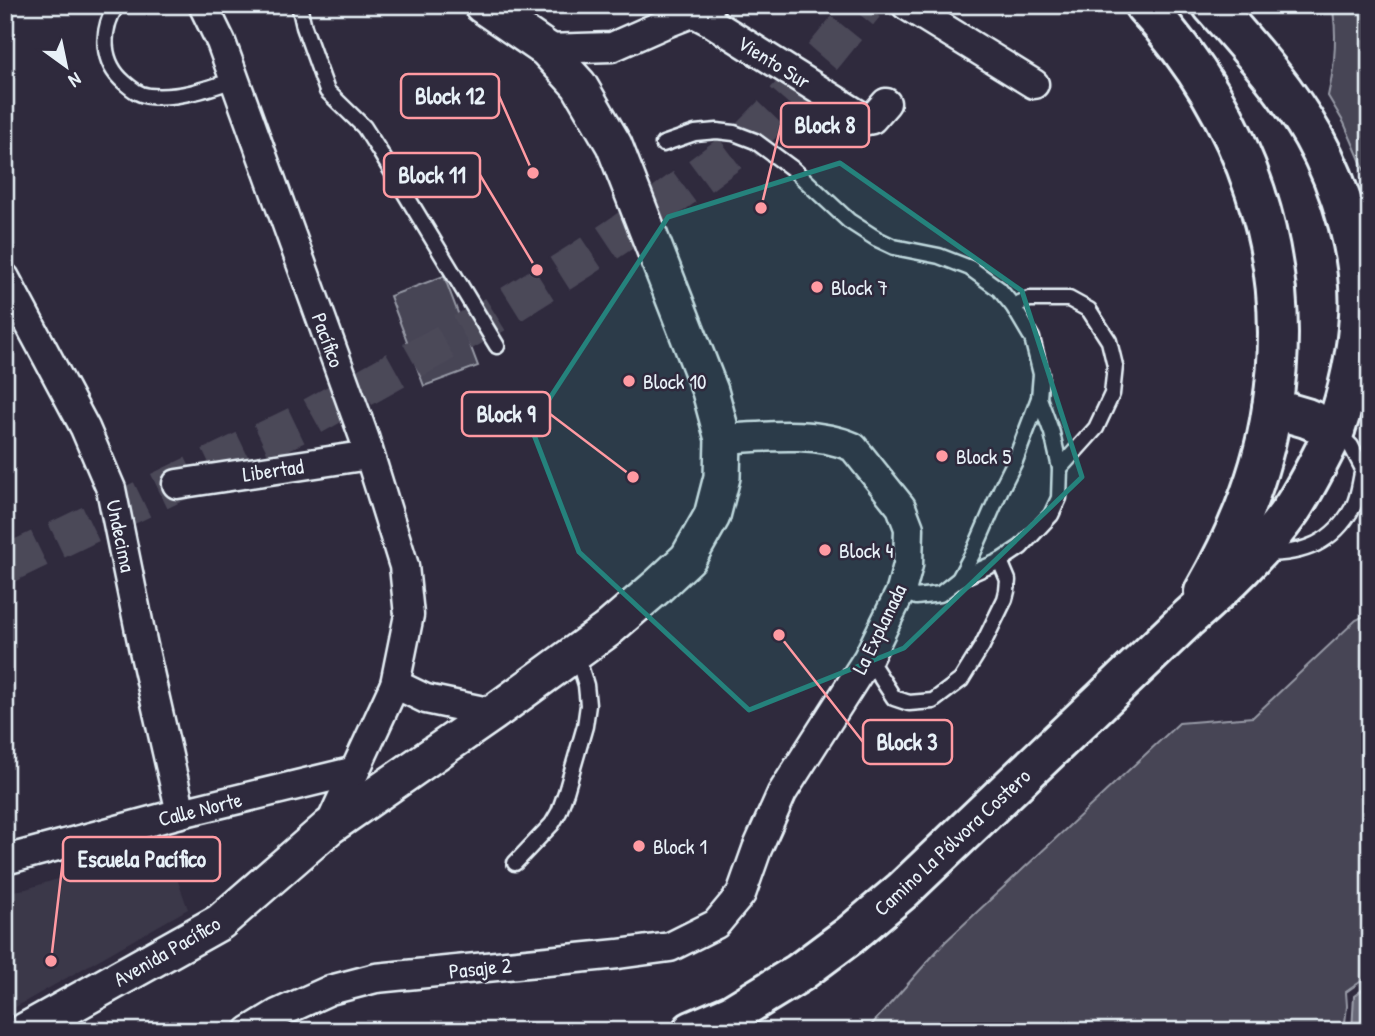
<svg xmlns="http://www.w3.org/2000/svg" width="1375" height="1036" font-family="'Patrick Hand',sans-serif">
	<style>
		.built { fill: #3b3749 }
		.green { fill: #464455; stroke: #979aa6; stroke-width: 2 }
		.water { fill: #696978; stroke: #9c9fab; stroke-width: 2 }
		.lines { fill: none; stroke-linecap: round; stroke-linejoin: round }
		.trunk-tunnel { stroke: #4b4859; stroke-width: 38; stroke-dasharray: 38 19; stroke-linecap: butt }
		.service-casing { stroke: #e8f1f8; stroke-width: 19 }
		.minor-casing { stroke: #e8f1f8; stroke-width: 33 }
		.tertiary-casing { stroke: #e8f1f8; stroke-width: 40 }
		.primary-casing { stroke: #e8f1f8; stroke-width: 44 }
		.trunk-casing { stroke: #e8f1f8; stroke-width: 44 }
		.service { stroke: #2f2a3d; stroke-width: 14 }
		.minor { stroke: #2f2a3d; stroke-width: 28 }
		.tertiary { stroke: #2f2a3d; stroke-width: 35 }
		.primary { stroke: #2f2a3d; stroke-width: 38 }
		.trunk { stroke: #2f2a3d; stroke-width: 38 }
		.marked { fill: #25827c; fill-opacity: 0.2; stroke: #25827c; stroke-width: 5; stroke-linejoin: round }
		.poi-dot { fill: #ff9aa2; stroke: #2f2a3d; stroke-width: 2.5 }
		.labels { text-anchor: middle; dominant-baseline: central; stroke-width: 5; stroke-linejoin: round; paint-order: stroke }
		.street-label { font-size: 21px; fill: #e8f1f8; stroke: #2f2a3d }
		.poi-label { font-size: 21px; fill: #e8f1f8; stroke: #2f2a3d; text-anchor: start }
		.leader { fill: none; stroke: #ff9aa2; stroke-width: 2.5 }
		.callout-dot { fill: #ff9aa2; stroke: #2f2a3d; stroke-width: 2.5 }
		.callout { fill: #2f2a3d; stroke: #ff9aa2; stroke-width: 2.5 }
		.callout-label { font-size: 23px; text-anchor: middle; font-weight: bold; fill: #e8f1f8 }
	</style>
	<rect width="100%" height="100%" fill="#2f2a3d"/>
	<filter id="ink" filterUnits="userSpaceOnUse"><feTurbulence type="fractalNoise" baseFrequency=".0143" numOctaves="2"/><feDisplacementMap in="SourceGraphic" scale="14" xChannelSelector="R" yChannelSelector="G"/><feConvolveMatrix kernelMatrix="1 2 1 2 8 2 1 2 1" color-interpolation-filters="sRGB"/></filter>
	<g filter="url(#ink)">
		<polygon class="built" points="165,845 188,909 5,1013 5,892 26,889"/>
		<g class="green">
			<path d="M1332,5H1370V183L1344,123L1328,96C1335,65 1338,36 1332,5Z"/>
			<polygon points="444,276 478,366 424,386 390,296"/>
			<polygon points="1370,613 1370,975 1346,992 1347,1006 1344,1031 866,1031 945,942 1179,723 1253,717 1356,620"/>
		</g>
		<polygon class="water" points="1370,984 1370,1031 1352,1031 1354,996"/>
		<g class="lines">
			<polyline class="trunk-tunnel" points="5,565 297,425 494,315 580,261 625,231 746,141 783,103 827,52 865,5"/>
			<g class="service-casing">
				<g id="service">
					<path d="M117,5C100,30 101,63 125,83C132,89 139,95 149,96C177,99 207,89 234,80"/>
					<polyline points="299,5 304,27 327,91 364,127 380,152 497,346"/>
					<polyline points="663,144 695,133 717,131 734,133 755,141 793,169 849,221 877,239 894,247 939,256 970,268 999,289 1013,306 1032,338 1041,374 1039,398 1015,461 1001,489 974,551 959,579 940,594 916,597 901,591"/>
					<polyline points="1013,306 1029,299 1069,299 1089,310 1109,341 1115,366 1112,394 1096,428 1060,468"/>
					<path d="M1264,554C1304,554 1333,543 1353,507C1359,496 1360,480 1363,469L1351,446L1336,431"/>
					<polyline points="959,579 1000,561 1021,547 1051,515 1059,498 1060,468 1052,433 1039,398"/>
					<polyline points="868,658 894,698 909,703 933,701 961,680 982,646 1005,599 1007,591 1008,580 1000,561"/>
					<polyline points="515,863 552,824 559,812 566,792 585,726 588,705 586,685 576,653"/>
				</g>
			</g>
			<g class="minor-casing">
				<g id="minor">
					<polyline points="203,5 221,42 364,437 404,566 409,615 395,684 329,827"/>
					<polyline points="906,5 1034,84"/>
					<polyline points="694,13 711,22 867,120 872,119 886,103"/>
					<polyline points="546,49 612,47 664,24 710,6"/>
					<polyline points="5,278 85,428 111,489 143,646 181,813"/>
					<polyline points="177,484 369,455"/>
					<polyline points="395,684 426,699 493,713"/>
					<polyline points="5,860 181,813 355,771"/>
					<path d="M249,1031L277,1014L330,990L376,978L618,954L670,947L716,924L741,894L757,849L782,793L868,658L901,591L908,565L909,528L901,507L853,447C815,430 763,437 723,439"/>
				</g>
			</g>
			<g class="tertiary-casing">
				<polyline id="tertiary" points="25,1031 220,922 329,827 493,713 607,630 658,586 688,558 712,516 722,477 723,439 710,391 614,145 579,85 546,49 482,5"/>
			</g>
			<g class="primary-casing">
				<g id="primary">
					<path d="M1144,5C1246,116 1296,258 1272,408C1263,472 1236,536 1204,592"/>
					<path d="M692,1031L732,1014L799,973L850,935L903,890L1186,620C1225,586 1261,552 1291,510C1308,485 1321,457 1335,430L1306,418L1272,408"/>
				</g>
			</g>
			<g class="trunk-casing">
				<path id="trunk" d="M1212,5C1248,46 1286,88 1313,136C1341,186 1363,258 1359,315C1357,355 1348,393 1335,430"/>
			</g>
			<use href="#service" class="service"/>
			<use href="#minor" class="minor"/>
			<use href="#tertiary" class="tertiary"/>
			<use href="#primary" class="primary"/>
			<use href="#trunk" class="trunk"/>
		</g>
	</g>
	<path class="marked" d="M840,163L1022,291L1082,477L904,648L749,710L579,552L531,427L668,217Z"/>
	<g class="poi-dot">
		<circle cx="817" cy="287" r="7"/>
		<circle cx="629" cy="381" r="7"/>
		<circle cx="942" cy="456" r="7"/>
		<circle cx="825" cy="550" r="7"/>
		<circle cx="639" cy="846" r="7"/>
	</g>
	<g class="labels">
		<g class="street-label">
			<text transform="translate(774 62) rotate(32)">Viento Sur</text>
			<text transform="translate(328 340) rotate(70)">Pacífico</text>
			<text transform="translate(273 470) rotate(-8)">Libertad</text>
			<text transform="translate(121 536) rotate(78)">Undecima</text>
			<text transform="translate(879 629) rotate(-64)">La Explanada</text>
			<text transform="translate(200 809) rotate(-14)">Calle Norte</text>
			<text transform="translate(952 842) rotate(-43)">Camino La Pólvora Costero</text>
			<text transform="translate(167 951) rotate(-30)">Avenida Pacífico</text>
			<text transform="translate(480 968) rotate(-6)">Pasaje 2</text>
		</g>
		<g class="poi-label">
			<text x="831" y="287">Block 7</text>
			<text x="643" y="381">Block 10</text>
			<text x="956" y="456">Block 5</text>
			<text x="839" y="550">Block 4</text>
			<text x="653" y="846">Block 1</text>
		</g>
	</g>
	<path class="leader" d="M533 173L499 96M761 208L781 125M537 270L480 175M633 477L550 414M779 635L863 742M51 961L63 859"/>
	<g class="callout-dot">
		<circle cx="533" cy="173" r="7"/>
		<circle cx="761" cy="208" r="7"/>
		<circle cx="537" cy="270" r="7"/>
		<circle cx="633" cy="477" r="7"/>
		<circle cx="779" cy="635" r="7"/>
		<circle cx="51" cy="961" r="7"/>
	</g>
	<g class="callout">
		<rect x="401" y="74" width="98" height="44" rx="7"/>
		<rect x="781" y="103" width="88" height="44" rx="7"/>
		<rect x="384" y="153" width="96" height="44" rx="7"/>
		<rect x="462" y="392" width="88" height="44" rx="7"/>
		<rect x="863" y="720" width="89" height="44" rx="7"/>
		<rect x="63" y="837" width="157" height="44" rx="7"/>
	</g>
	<g class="callout-label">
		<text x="450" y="104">Block 12</text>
		<text x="825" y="133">Block 8</text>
		<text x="432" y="183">Block 11</text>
		<text x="506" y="422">Block 9</text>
		<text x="907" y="750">Block 3</text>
		<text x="142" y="867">Escuela Pacífico</text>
	</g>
	<rect width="1375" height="1036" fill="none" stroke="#2f2a3d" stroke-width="28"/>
	<rect x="14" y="14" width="1347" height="1008" fill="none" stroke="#e8f1f8" stroke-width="2.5" filter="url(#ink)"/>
	<g transform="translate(66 66) rotate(147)" stroke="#2f2a3d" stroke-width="5" paint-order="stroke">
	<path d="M0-5L12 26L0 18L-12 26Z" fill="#e8f1f8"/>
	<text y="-10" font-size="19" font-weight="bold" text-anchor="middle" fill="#e8f1f8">N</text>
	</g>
</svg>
